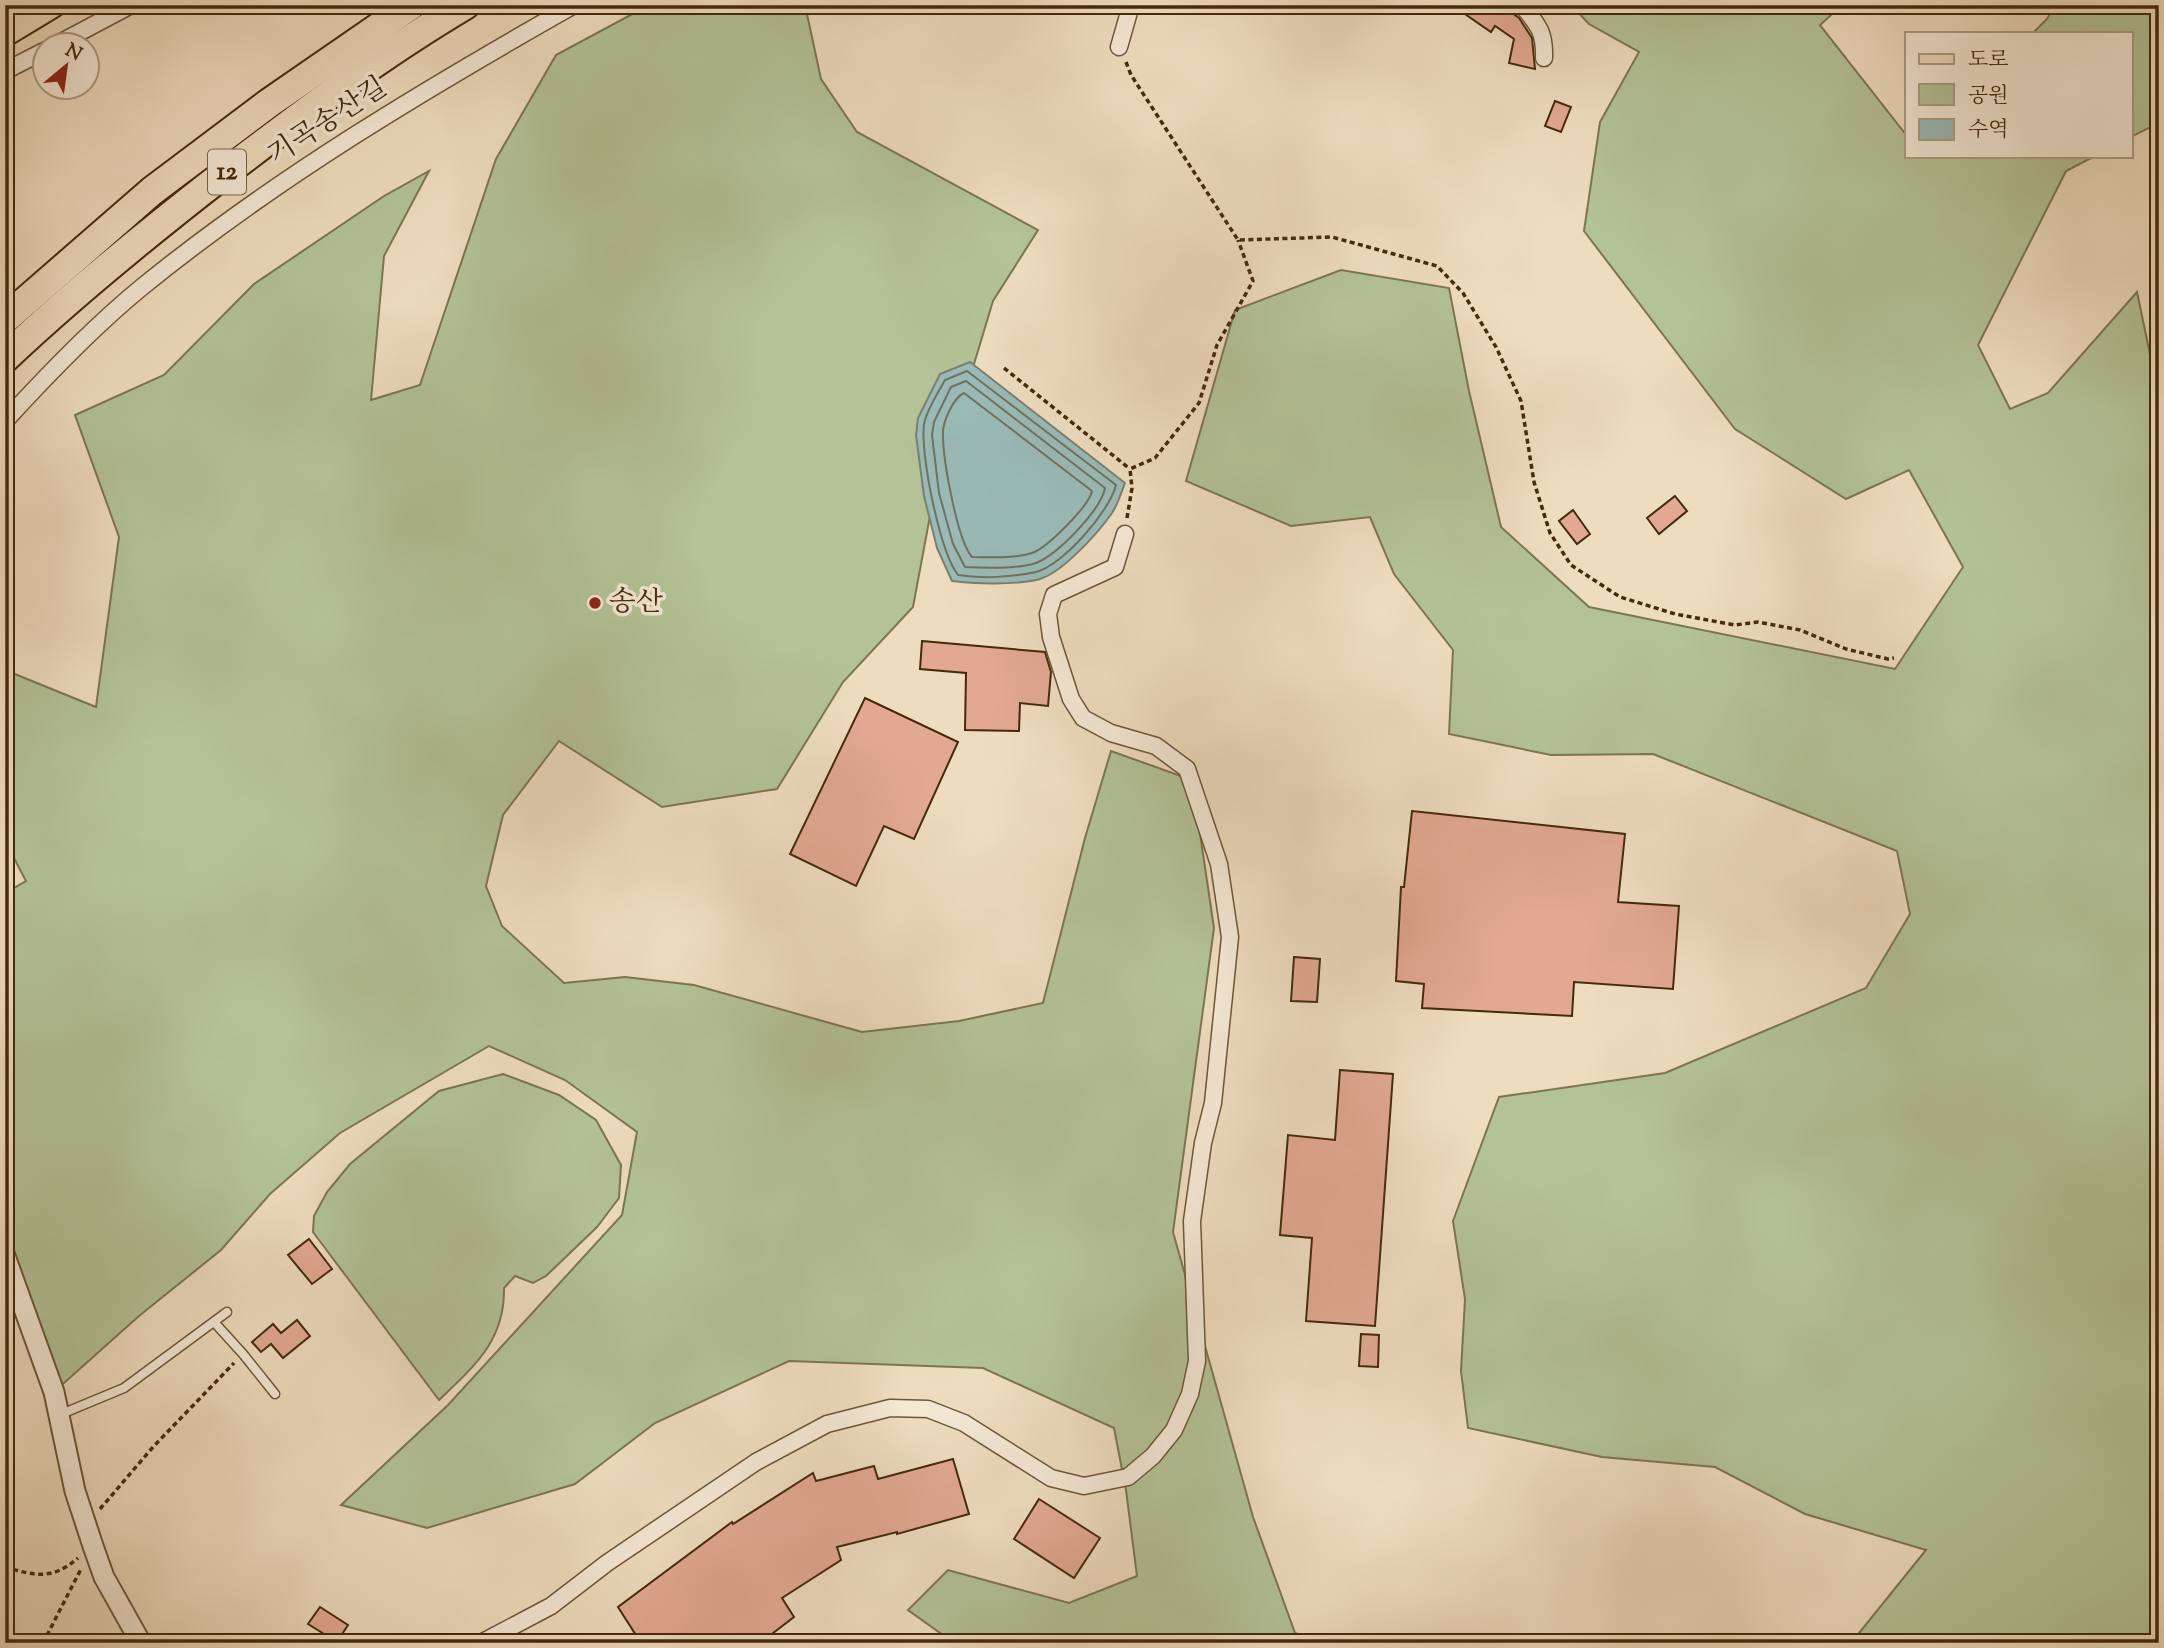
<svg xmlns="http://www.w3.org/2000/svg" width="2164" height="1648" font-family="'Sorts Mill Goudy','Noto Serif KR',serif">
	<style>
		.green { fill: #b3c297; stroke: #7c7651; stroke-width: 2 }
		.water { fill: #9abab7; stroke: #788072; stroke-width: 2 }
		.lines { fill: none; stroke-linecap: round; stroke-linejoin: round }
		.shore { stroke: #6f7261; stroke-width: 2 }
		.building { fill: #e2a892; stroke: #442a0b; stroke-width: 2 }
		.service-casing { stroke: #6e5638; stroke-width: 11 }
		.minor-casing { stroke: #6e5638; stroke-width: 19 }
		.tertiary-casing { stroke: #6e5638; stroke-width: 23 }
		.primary-casing { stroke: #442a0b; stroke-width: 28 }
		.motorway-casing { stroke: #442a0b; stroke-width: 32 }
		.path { stroke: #442a0b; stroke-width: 3.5; stroke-dasharray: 5 3.5; stroke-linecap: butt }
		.service { stroke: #f4e8d5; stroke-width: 8 }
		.minor { stroke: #f4e8d5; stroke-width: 16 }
		.tertiary { stroke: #f4e8d5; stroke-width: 19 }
		.primary { stroke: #eedcbf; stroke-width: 24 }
		.motorway { stroke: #eedcbf; stroke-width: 28 }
		.poi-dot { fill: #8f2418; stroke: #f4e8d5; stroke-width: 2.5 }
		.labels { text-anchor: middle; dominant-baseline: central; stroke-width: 7; stroke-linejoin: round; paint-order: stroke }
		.shield { fill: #f4e8d5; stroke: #796348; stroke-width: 2 }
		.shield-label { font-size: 26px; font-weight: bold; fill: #442a0b }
		.street-label { font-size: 28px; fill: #442a0b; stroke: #f4e8d5 }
		.poi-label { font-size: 28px; fill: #442a0b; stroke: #f4e8d5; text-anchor: start }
	</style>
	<rect width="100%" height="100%" fill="#eedcbf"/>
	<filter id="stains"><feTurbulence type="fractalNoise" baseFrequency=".00286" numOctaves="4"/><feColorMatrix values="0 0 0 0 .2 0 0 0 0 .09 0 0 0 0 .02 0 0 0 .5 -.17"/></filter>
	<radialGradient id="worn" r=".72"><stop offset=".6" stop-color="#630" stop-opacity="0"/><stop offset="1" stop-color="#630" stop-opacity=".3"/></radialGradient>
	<g class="green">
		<polygon points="649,5 805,5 821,79 857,132 1038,230 993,301 933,500 913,607 843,682 777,789 662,807 559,741 503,815 486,886 502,926 564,983 625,977 694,985 862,1032 959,1021 1043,1003 1085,838 1111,751 1192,780 1214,928 1173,1232 1253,1517 1295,1633 1330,1643 954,1643 908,1610 948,1570 1069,1603 1137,1576 1126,1490 1114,1428 983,1368 789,1361 655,1423 575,1484 427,1528 341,1505 448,1405 622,1215 637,1132 565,1080 489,1046 340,1133 270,1194 221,1250 139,1316 54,1392 5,1294 5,893 26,881 5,841 5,670 96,707 119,537 75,415 164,375 254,284 384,196 429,171 384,256 371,400 420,385 496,159 556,55"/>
		<polygon points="1571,5 1842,5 1820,25 1907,136 1907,156 2095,156 2066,171 1978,345 2010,409 2048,393 2137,292 2159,397 2159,1643 1851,1643 1926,1550 1805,1514 1715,1467 1602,1457 1468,1428 1461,1371 1465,1299 1453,1221 1499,1097 1665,1073 1866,988 1910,914 1897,851 1653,754 1551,755 1449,734 1453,650 1394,574 1370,517 1291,526 1186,481 1235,310 1341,270 1449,288 1469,391 1501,527 1589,607 1895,669 1963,567 1909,470 1846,499 1735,429 1584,231 1600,122 1639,52 1589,24"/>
		<polygon points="2055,5 2159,5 2159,123 2131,137 2131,33 2033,33 2047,19"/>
		<path d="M503,1074L559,1095L596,1120L621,1165L619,1198L597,1227L546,1276L533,1283L515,1276L504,1288C505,1341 474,1366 439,1400L313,1232L314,1216L327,1192L350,1164L439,1091Z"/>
	</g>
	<path class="water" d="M970,362L1125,483C1121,493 1118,504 1112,513C1098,533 1063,572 1040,579C1018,585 974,584 952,581L937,548L924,496L916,435L918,418L940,374Z"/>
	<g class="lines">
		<g class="shore">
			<path d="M967,371L1116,485C1110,511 1062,566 1036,572C1013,577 982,579 958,575C940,552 920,454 924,424C927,409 938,393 945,380Z"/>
			<path d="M966,381L1105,488C1101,510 1057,555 1036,563C1018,569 983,568 965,567L953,544L939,493L932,435L934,422L951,387Z"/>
			<path d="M964,393L1092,491C1089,506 1047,548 1032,553C1014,559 990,557 972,557C957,540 943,459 943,435C942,423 953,398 964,393Z"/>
		</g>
	</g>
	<g class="building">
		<polygon points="1452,5 1501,5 1519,18 1532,38 1535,69 1509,63 1514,39 1495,26 1491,32"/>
		<polygon points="1555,101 1571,107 1561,132 1545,126"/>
		<polygon points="1675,496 1687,511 1659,534 1647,518"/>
		<polygon points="1573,510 1590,534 1577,544 1559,521"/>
		<polygon points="922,641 1045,652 1051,672 1048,706 1020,703 1019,731 965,730 966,673 920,669"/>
		<polygon points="865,698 958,742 914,839 884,826 856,886 790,854"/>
		<polygon points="1412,811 1625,834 1618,902 1679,906 1673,989 1574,982 1572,1016 1422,1008 1424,984 1396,981 1401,887 1404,887"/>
		<polygon points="1294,957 1320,959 1317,1002 1291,1001"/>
		<polygon points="1340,1070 1393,1074 1375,1326 1306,1321 1312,1238 1280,1235 1288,1135 1335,1140"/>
		<polygon points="309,1239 332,1269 312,1284 288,1255"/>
		<polygon points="297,1320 310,1336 283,1358 271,1344 261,1352 252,1342 273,1324 281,1333"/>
		<polygon points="1361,1334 1379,1335 1378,1367 1359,1366"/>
		<polygon points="953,1459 969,1514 897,1534 897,1532 837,1547 841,1560 782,1598 794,1617 760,1643 641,1643 618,1607 732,1522 733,1524 813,1473 816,1481 874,1466 878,1479"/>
		<polygon points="1039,1499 1100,1538 1074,1578 1014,1539"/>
		<polygon points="320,1607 348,1625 337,1642 308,1624"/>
	</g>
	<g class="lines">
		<g class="service-casing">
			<g id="service">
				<polyline points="214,1322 243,1354 275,1394"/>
				<polyline points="59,1415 124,1388 227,1312"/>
			</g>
		</g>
		<g class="minor-casing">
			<g id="minor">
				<path d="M1522,5C1538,25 1545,32 1544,58"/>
				<polyline points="54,46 131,5"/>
				<polyline points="1119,47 1131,5"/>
				<polyline points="5,71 46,50"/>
				<path d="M5,421C48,374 93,327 142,287C276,178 424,90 574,5"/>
				<polyline points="481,1643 551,1606 607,1563 756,1462 827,1424 890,1408 928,1409 964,1423 1051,1478 1084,1486 1128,1477 1153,1456 1174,1430 1190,1394 1197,1361 1192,1221 1203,1143 1213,1103 1230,937 1219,864 1187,769 1156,746 1111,733 1083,718 1071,699 1051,637 1048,614 1054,595 1115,567 1125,534"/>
			</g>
		</g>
		<g class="tertiary-casing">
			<polyline id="tertiary" points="5,1256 54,1392 75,1491 93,1546 104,1577 141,1643"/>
		</g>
		<g class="primary-casing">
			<polyline id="primary" points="5,34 53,5"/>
		</g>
		<g class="motorway-casing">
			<g id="motorway">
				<polyline points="5,319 152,191 269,103 411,5"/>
				<path d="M5,358C75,292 149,232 225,173C302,114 381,55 465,5"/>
			</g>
		</g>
		<g class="path">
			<polyline points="1126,62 1131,75 1238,240 1332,237 1437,266 1463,293 1496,347 1521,401 1534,482 1550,533 1571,565 1620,597 1675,614 1735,625 1758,622 1800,630 1846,649 1888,659 1894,658"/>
			<polyline points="1004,368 1130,469"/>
			<polyline points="1127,518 1132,488 1130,469 1155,458 1199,403 1217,345 1253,281 1238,240"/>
			<polyline points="100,1509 153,1447 234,1363"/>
			<path d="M5,1567C35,1576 53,1580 78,1558"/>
			<polyline points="43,1643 81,1569"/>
		</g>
		<use href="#service" class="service"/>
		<use href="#minor" class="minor"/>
		<use href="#tertiary" class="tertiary"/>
		<use href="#primary" class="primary"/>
		<use href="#motorway" class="motorway"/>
	</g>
	<circle class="poi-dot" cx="595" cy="603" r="7"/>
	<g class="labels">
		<rect class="shield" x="208" y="149.5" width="38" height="45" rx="5"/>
		<g class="shield-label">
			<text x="227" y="172">12</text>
		</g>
		<g class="street-label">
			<text transform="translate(328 122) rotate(-33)">기곡송산길</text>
		</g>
		<g class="poi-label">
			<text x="609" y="603">송산</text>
		</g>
	</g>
	<rect width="2164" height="1648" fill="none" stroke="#eedcbf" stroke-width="28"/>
	<rect x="7" y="7" width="2150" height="1634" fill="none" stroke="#442a0b" stroke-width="3.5"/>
	<rect x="14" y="14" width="2136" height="1620" fill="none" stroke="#442a0b" stroke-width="2"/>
	<rect x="1905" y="32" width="228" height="126" fill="#f4e8d5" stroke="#ae9c84" stroke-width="2"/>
	<rect x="1919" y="54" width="35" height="10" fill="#eedcbf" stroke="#ae9c84" stroke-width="2"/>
	<text x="1968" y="66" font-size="21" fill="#442a0b">도로</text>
	<rect x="1919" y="84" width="35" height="21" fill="#b3c297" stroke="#ae9c84" stroke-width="2"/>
	<text x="1968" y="102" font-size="21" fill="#442a0b">공원</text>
	<rect x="1919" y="119" width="35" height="21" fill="#9abab7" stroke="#ae9c84" stroke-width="2"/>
	<text x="1968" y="136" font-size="21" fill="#442a0b">수역</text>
	<g transform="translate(66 66) rotate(29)"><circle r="33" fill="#f4e8d5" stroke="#ae9c84" stroke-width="2"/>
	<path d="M0-5L12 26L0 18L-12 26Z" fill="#8f2418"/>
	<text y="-10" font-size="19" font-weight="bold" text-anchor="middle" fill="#442a0b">N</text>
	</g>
	<rect width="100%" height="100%" filter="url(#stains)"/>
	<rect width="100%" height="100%" fill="url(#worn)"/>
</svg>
